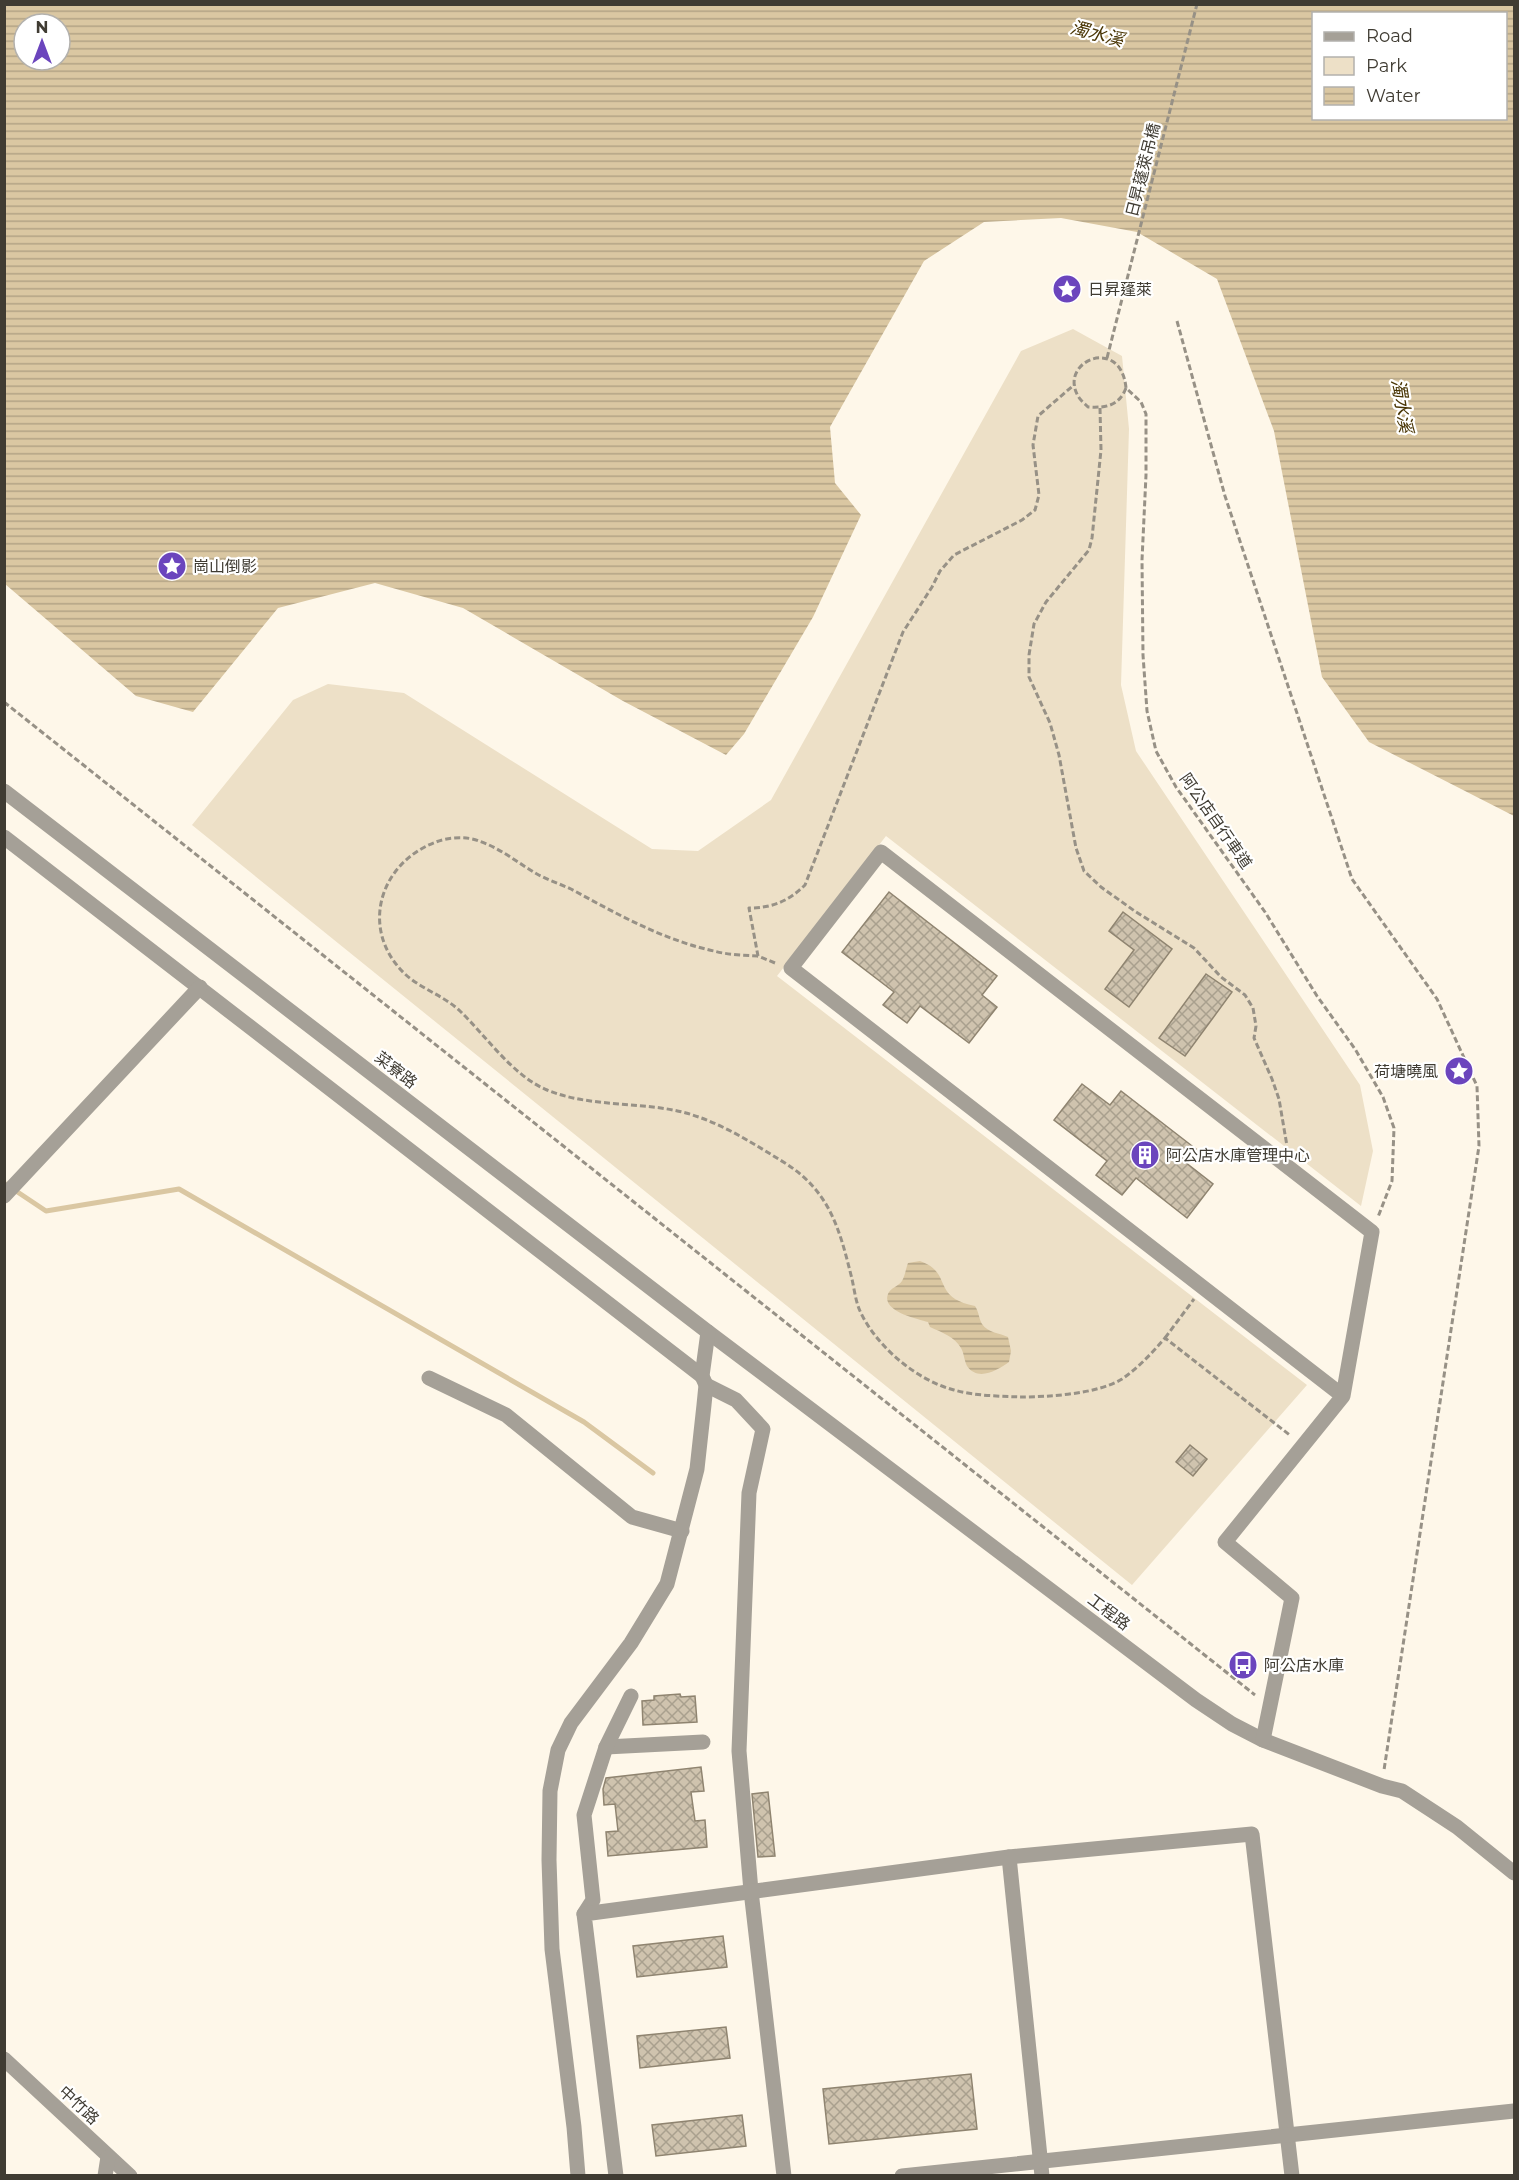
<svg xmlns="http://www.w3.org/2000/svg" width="1519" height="2180" font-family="Montserrat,'Noto Sans TC',sans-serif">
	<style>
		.green { fill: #ede0c7 }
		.water { fill: url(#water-rules); fill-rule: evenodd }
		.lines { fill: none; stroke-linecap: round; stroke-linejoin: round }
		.stream { stroke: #dac7a2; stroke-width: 5 }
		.building { fill: url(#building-cross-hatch); stroke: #8f8470; stroke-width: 1.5 }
		.path { stroke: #979186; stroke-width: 3; stroke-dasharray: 6 3; stroke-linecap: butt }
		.minor { stroke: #a5a097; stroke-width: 15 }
		.labels { text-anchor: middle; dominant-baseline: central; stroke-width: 4.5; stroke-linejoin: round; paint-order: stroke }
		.street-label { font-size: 16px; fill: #403c33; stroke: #fff }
		.poi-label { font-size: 16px; fill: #403c33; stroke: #fff; text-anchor: start }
		.water-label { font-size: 18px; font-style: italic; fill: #493504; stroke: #fff }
	</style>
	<defs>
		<pattern id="water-rules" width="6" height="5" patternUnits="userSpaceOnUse" patternTransform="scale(1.5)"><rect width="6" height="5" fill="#dac7a2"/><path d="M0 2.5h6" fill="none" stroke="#b2a385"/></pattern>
		<pattern id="building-cross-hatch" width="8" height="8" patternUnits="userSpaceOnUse" patternTransform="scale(1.5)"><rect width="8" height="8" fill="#cfc3ae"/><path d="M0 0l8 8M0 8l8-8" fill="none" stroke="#a9a08e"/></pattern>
	</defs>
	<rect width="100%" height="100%" fill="#fef7e9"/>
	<polygon class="green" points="1073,329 1122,356 1129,429 1121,685 1136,751 1360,1085 1373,1151 1361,1206 886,836 777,976 1307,1385 1132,1585 192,825 293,700 328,684 404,693 652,849 698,851 771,800 1021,351"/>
	<g class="water">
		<path d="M5,4L1514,5V816L1369,742L1322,677L1274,431L1217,279L1137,232L1061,218L984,222L924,261L830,427L835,483L861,515L813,617L744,734L726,755L623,701L463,608L375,583L278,608L193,712L136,696L5,584ZM1314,14H1506V118H1314ZM24,24H60V60H24Z"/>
		<path d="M920,1261C954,1273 930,1297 975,1306C979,1312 979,1319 982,1324C988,1333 1000,1333 1008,1337L1011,1351L1009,1362C998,1370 978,1382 967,1366C964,1360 964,1353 961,1348C955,1337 941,1332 930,1327L928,1322C917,1319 881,1311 888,1294C890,1288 899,1286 902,1281C905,1276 906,1268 908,1263Z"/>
	</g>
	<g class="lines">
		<polyline class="stream" points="4,1183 46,1211 179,1189 584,1422 653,1473"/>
	</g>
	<g class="building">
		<polygon points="889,892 997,976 982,995 997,1007 969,1043 920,1006 907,1023 883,1005 894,992 842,952"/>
		<polygon points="1123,912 1172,949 1129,1007 1105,989 1134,950 1109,931"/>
		<polygon points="1206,974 1232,992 1185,1056 1159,1038"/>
		<polygon points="1082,1084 1110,1105 1121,1091 1196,1149 1185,1162 1213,1184 1187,1218 1136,1178 1122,1195 1096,1175 1107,1161 1054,1120"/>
		<polygon points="1190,1445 1207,1459 1193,1476 1176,1462"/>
		<polygon points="680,1694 681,1697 695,1696 697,1722 643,1725 642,1701 654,1700 654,1696"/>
		<polygon points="701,1767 704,1791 691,1792 695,1821 705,1820 707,1847 608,1856 606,1832 618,1831 615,1804 604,1805 603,1789 606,1778"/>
		<polygon points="768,1792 775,1856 758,1857 752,1794"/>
		<polygon points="723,1936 727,1967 637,1977 633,1946"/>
		<polygon points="726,2027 730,2058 640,2068 637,2036"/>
		<polygon points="971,2074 977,2129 829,2144 823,2089"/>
		<polygon points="742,2115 746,2146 656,2156 652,2125"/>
	</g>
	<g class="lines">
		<g class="path">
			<polyline points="1177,321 1225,496 1352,879 1437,999 1477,1086 1479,1146 1384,1770"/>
			<polyline points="1107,358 1197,4"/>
			<path d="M1126,388C1119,406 1106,408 1088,407C1085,404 1080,400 1078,396C1058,361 1121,335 1126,388L1141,402L1146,414V475L1142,560L1143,655L1147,711L1156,751L1176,787L1265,912L1317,996L1355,1049L1383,1097L1394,1128L1392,1181L1378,1217"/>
			<polyline points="1100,408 1101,450 1092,538 1089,550 1046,602 1034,624 1029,655 1029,677 1050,723 1059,755 1076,848 1084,871 1101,887 1136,912 1194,948 1221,977 1245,995 1253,1008 1256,1026 1254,1038 1272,1079 1279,1099 1287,1146"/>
			<polyline points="4,702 1255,1695"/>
			<path d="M758,956C744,955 728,955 714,951C663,940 617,914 571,889C560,884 548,880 537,874C518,863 500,848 479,841C467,836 448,837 436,842C379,863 359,930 405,974C421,989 443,995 460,1011C486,1036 513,1076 547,1090C591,1108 642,1101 686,1113C722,1123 754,1144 785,1163C829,1191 839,1227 851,1275C854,1286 855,1300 860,1311C876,1346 916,1380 954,1390C975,1396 999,1396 1020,1397C1048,1397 1098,1394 1122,1379C1138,1368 1152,1353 1165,1338L1291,1436"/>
			<path d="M775,963L758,956L749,908C772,908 789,901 805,885L903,632L932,587L940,571L954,555L1022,520L1035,510L1039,495L1033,445L1038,416L1075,384"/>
			<polyline points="1165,1338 1194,1299"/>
		</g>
		<g class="minor">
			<polyline points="4,791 708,1332 1196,1700 1232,1724 1263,1740 1382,1786 1402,1791 1457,1827 1514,1873"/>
			<polyline points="4,837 702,1376"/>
			<polyline points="4,1196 200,987"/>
			<polyline points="429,1378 506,1415 632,1517 682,1531"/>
			<polyline points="706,1385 736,1400 763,1429 749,1493 739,1751 751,1891 784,2176"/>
			<polyline points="1263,1740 1292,1598 1225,1542 1343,1396 1372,1232 881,852 791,968 1343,1396"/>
			<polyline points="606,1747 703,1742"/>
			<polyline points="1009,1857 1042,2176"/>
			<polyline points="584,1914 593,1900 584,1815 606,1747 631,1696"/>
			<polyline points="4,2059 130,2176"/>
			<polyline points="105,2176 108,2157"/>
			<polyline points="578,2176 574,2127 552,1949 549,1860 550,1791 558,1750 571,1723 631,1643 667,1584 697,1469 704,1405 706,1385 702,1376 708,1332"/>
			<polyline points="616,2176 584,1914 1009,1857 1252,1834 1292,2176"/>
			<polyline points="902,2176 1514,2111"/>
		</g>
	</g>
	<defs>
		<g id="sight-disc" transform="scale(1.5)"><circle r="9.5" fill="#6b45bd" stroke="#fff"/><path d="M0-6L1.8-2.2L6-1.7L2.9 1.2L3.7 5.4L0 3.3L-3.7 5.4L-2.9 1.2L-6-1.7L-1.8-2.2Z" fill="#fff"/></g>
		<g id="building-disc" transform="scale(1.5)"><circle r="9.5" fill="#6b45bd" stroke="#fff"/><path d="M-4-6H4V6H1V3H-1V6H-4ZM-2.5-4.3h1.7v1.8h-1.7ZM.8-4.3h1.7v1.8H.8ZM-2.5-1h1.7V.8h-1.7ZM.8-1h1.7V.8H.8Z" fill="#fff"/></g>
		<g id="bus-disc" transform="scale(1.5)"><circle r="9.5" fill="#6b45bd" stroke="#fff"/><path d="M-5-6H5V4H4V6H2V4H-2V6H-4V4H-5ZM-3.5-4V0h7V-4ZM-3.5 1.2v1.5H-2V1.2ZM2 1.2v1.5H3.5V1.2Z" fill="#fff"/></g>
	</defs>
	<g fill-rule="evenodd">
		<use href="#sight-disc" x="1067" y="289"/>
		<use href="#sight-disc" x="172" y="566"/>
		<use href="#sight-disc" x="1459" y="1071"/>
		<use href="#building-disc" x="1145" y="1155"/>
		<use href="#bus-disc" x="1243" y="1665"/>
	</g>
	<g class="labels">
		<g class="street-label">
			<text transform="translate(1143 170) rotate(-76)">日昇蓬萊吊橋</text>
			<text transform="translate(1216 821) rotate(55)">阿公店自行車道</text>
			<text transform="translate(396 1070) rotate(38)">菜寮路</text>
			<text transform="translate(1109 1612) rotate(37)">工程路</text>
			<text transform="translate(79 2105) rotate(43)">中竹路</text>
		</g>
		<g class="poi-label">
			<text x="1088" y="289">日昇蓬萊</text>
			<text x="193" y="566">崗山倒影</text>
			<text x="1438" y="1071" text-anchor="end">荷塘曉風</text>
			<text x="1166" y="1155">阿公店水庫管理中心</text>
			<text x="1264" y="1665">阿公店水庫</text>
		</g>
		<g class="water-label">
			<text transform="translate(1097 34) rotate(15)">濁水溪</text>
			<text transform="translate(1402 406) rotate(81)">濁水溪</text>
		</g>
	</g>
	<rect width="1519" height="2180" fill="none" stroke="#403c33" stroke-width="12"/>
	<rect x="1312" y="12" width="195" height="108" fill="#ffffff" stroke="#b3b1ad" stroke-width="1.5"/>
	<rect x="1324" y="32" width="30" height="9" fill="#a5a097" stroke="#b3b1ad" stroke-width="1.5"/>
	<text x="1366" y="42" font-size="18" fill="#403c33">Road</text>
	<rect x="1324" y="57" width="30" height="18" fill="#ede0c7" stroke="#b3b1ad" stroke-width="1.5"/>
	<text x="1366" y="72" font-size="18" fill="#403c33">Park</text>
	<rect x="1324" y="87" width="30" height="18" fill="url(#water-rules)" stroke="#b3b1ad" stroke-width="1.5"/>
	<text x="1366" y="102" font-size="18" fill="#403c33">Water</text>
	<g transform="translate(42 42)"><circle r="28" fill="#ffffff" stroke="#b3b1ad" stroke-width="1.5"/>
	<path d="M0-4.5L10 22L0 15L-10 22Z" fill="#6b45bd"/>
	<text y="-9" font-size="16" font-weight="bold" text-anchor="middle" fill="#403c33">N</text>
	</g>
</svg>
